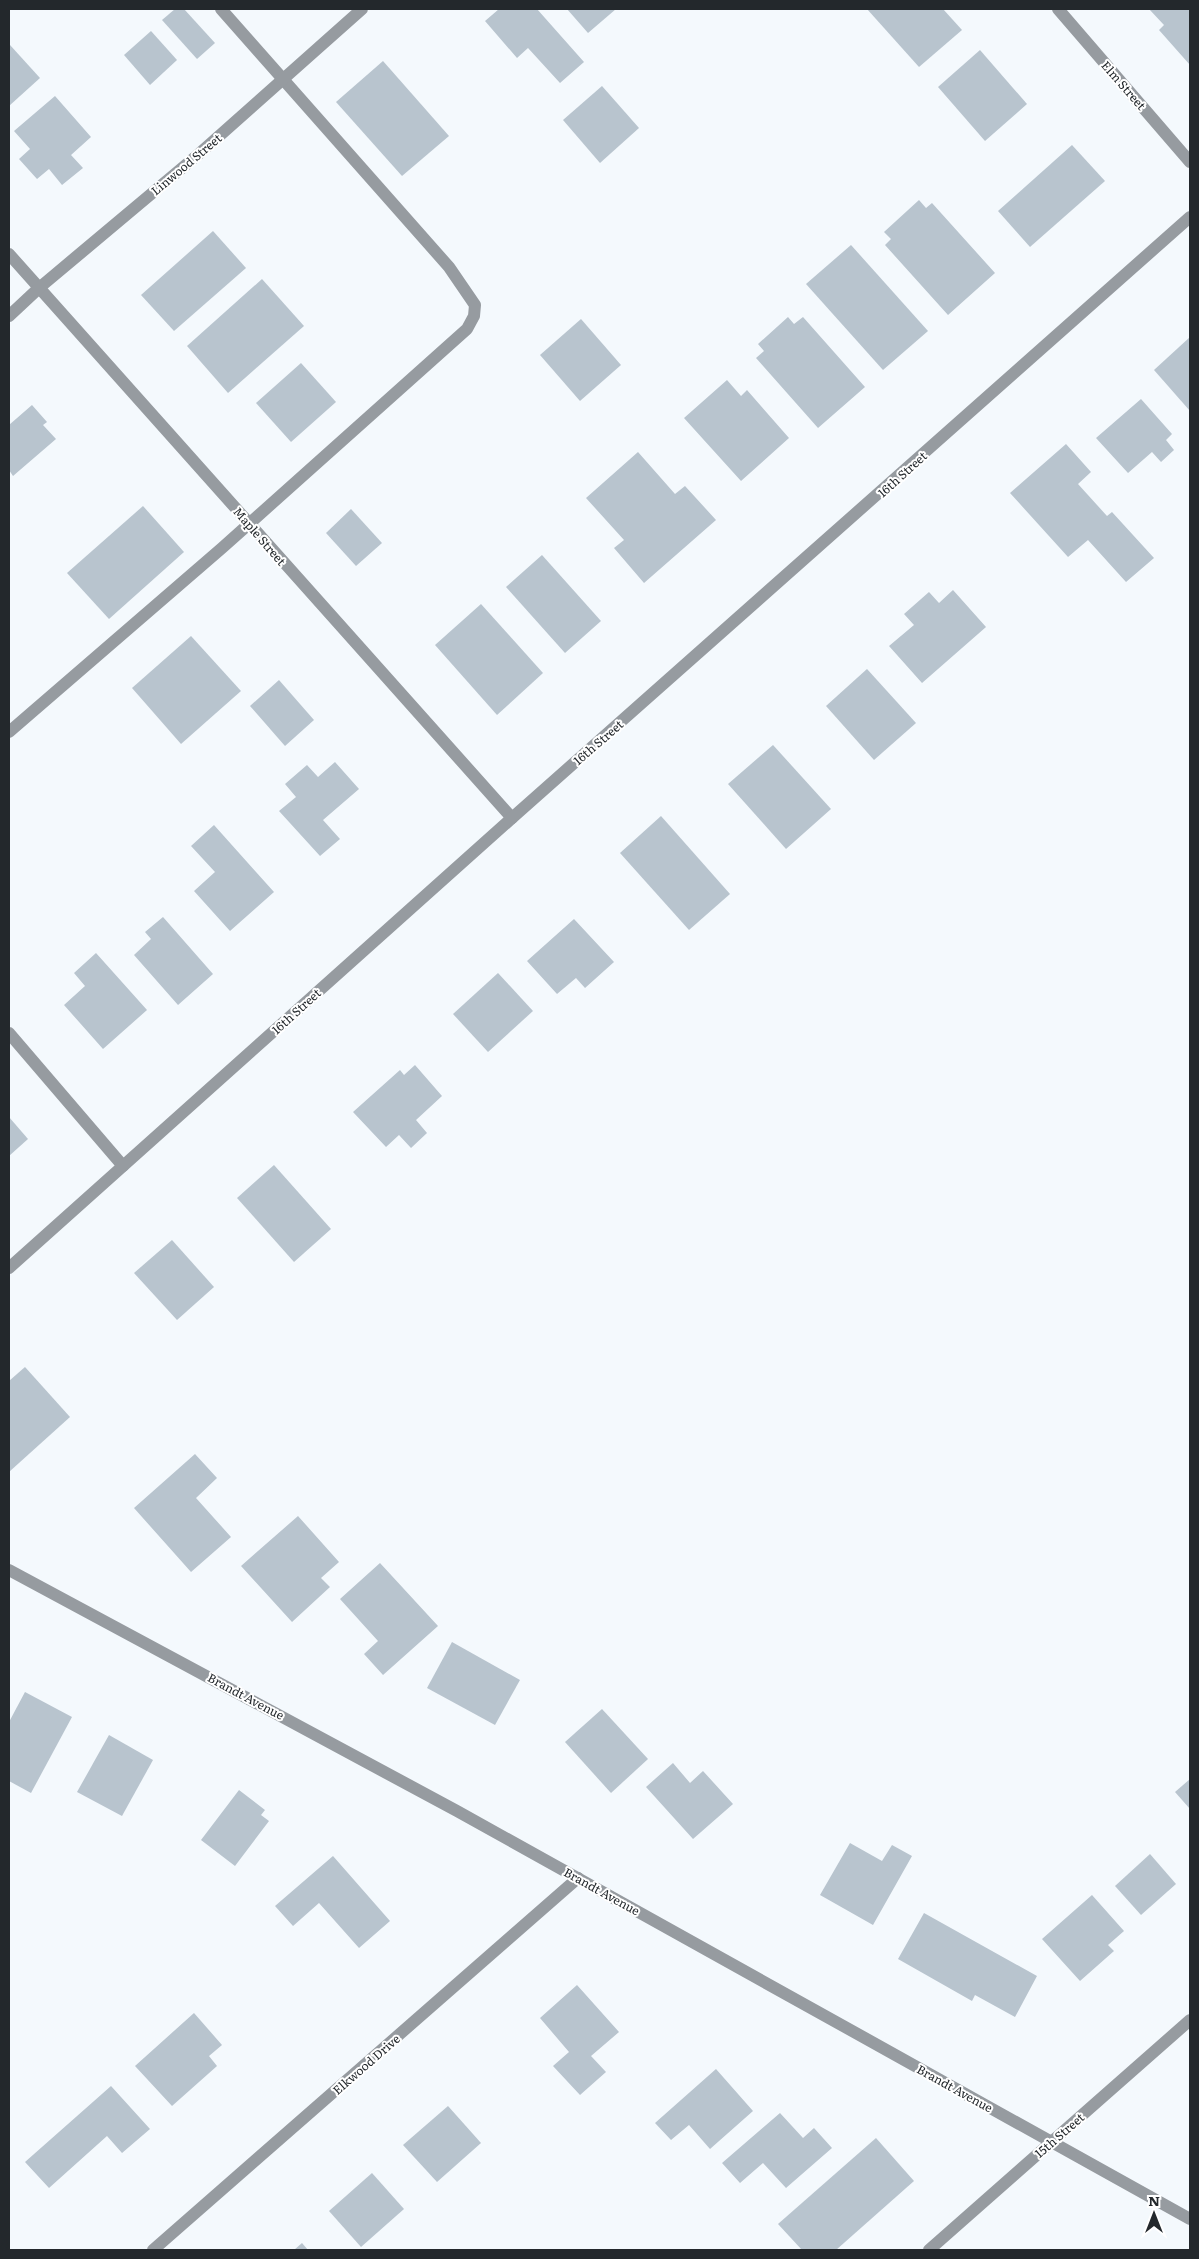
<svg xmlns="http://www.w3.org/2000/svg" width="1199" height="2259" font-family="Literata,serif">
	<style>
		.building { fill: #b8c4ce }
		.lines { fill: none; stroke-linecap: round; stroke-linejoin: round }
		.service { stroke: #969ba0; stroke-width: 12 }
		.minor { stroke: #969ba0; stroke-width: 12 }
		.tertiary { stroke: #969ba0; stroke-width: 12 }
		.labels { text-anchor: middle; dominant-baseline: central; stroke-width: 4; stroke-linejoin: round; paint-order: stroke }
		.street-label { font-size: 12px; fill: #23282c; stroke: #fff }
	</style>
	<rect width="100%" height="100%" fill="#f4f9fd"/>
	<g class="building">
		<polygon points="175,9 184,9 215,43 197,59 162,20"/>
		<polygon points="499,9 537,9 584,62 560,83 528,48 517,58 485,21"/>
		<polygon points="567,9 616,9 588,33"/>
		<polygon points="867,9 943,9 962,30 919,67"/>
		<polygon points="1149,9 1190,9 1190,65 1159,30 1164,25"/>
		<polygon points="151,31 177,60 150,85 124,55"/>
		<polygon points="10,45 40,78 9,106 9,46"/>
		<polygon points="980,50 1027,104 985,141 938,87"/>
		<polygon points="383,61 449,136 402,176 336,102"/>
		<polygon points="602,86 639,128 600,163 563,120"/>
		<polygon points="55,96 91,137 71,155 83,168 62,185 49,169 37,179 19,159 30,149 14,131"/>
		<polygon points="1072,145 1105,181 1030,247 998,211"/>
		<polygon points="919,200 926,208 932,203 995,273 948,315 885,245 891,239 884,232"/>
		<polygon points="213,231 246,268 174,331 141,295"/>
		<polygon points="851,245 928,331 883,370 806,284"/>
		<polygon points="262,279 304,326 228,393 187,346"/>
		<polygon points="788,317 794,324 803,317 865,387 818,428 756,358 764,351 758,344"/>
		<polygon points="581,319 621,365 580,401 540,355"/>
		<polygon points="1190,337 1190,411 1154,370"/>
		<polygon points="301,363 336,402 291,442 256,403"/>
		<polygon points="727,380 741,396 747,390 789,438 741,481 684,418"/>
		<polygon points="1141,399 1172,434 1166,440 1174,450 1161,462 1152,452 1128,473 1096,438"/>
		<polygon points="32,405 47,422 43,425 56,439 13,476 9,470 9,425"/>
		<polygon points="1066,444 1091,472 1078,484 1107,516 1112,512 1154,558 1126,582 1088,540 1068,557 1010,493"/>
		<polygon points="638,452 675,494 685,486 716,520 644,583 614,548 624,540 586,498"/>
		<polygon points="143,506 184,552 109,619 67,573"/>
		<polygon points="351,509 382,543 356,566 326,533"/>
		<polygon points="542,555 601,621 565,653 506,587"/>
		<polygon points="953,590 986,627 922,683 889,646 914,625 904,614 929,592 939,603"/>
		<polygon points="481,604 543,673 497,715 435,645"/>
		<polygon points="191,636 241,691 181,744 132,688"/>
		<polygon points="867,669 916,723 874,760 826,706"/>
		<polygon points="279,680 314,720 285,746 250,706"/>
		<polygon points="773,745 831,809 786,849 728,784"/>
		<polygon points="335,762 359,789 323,820 340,839 320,856 279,811 296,797 285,784 307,765 318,777"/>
		<polygon points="661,816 730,894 689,930 620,853"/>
		<polygon points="214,825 274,892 230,931 194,891 215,872 191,846"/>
		<polygon points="163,917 213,974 178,1005 134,955 151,939 145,932"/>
		<polygon points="574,919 614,962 585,988 576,978 557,994 527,961"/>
		<polygon points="96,953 147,1010 103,1049 64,1005 85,986 74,973"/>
		<polygon points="498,973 533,1011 488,1052 453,1014"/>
		<polygon points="415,1065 442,1096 416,1120 427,1133 411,1148 399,1135 386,1147 353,1112 400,1070 404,1075"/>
		<polygon points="9,1117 28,1139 9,1156"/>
		<polygon points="274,1165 331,1229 294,1262 237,1198"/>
		<polygon points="172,1240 214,1287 177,1320 134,1273"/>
		<polygon points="25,1367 70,1417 9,1472 9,1381"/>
		<polygon points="195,1454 217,1478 196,1498 231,1537 191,1572 134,1508"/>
		<polygon points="298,1516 339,1562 321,1578 330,1587 292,1622 241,1566"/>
		<polygon points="380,1563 438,1626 383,1675 364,1654 378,1641 340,1599"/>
		<polygon points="452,1642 520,1680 495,1725 427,1688"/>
		<polygon points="25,1692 72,1717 31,1793 9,1781 9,1722"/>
		<polygon points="602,1709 648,1759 611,1793 565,1742"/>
		<polygon points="109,1735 153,1760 122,1816 77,1792"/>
		<polygon points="673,1763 690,1783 703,1771 733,1804 693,1839 646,1787"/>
		<polygon points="1190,1779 1190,1809 1175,1792"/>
		<polygon points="239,1790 265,1810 261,1815 269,1821 235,1866 201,1840"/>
		<polygon points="850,1843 882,1861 892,1845 912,1856 873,1925 820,1895"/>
		<polygon points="1150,1854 1176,1884 1141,1915 1115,1886"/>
		<polygon points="333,1856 390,1921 359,1948 319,1903 293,1926 275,1906"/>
		<polygon points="1092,1895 1124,1931 1108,1945 1114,1951 1080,1981 1042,1939"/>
		<polygon points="924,1913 1037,1976 1015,2017 975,1995 972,2001 898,1959"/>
		<polygon points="577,1985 619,2032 591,2056 606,2072 580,2095 553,2066 569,2052 540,2018"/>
		<polygon points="194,2013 222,2045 209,2056 217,2066 172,2106 135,2066"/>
		<polygon points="716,2069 753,2111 710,2149 689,2125 671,2140 655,2123"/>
		<polygon points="111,2086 150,2129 122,2153 107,2136 49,2188 25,2162"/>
		<polygon points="448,2106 481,2143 437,2182 403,2145"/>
		<polygon points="780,2113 803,2138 814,2128 832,2148 786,2188 763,2163 740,2183 722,2163"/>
		<polygon points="876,2138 914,2181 836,2250 802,2250 778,2224"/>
		<polygon points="372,2173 404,2209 361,2247 329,2211"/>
		<polygon points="302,2243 308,2250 294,2250"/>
	</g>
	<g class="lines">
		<g class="service">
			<polyline points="9,732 222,548 467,329 474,316 475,305 449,267 221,9"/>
			<polyline points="9,1033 123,1166"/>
		</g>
		<g class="minor">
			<polyline points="1058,9 1190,162"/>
			<polyline points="9,254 512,818"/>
			<polyline points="9,316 39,288 200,153 362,9"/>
			<polyline points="9,1570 457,1811 1190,2219"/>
			<polyline points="153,2250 578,1878"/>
			<polyline points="929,2250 1190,2020"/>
		</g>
		<polyline class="tertiary" points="9,1268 512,818 1190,217"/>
	</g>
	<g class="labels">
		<g class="street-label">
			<text transform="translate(1124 85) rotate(49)">Elm Street</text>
			<text transform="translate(186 164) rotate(-40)">Linwood Street</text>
			<text transform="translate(902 474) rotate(-42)">16th Street</text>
			<text transform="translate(260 536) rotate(49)">Maple Street</text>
			<text transform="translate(598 742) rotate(-41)">16th Street</text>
			<text transform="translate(296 1011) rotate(-42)">16th Street</text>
			<text transform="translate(246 1696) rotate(28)">Brandt Avenue</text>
			<text transform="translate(602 1891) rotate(29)">Brandt Avenue</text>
			<text transform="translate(366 2064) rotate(-41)">Elkwood Drive</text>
			<text transform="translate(955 2088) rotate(29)">Brandt Avenue</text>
			<text transform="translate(1059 2135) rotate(-41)">15th Street</text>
		</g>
	</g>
	<rect width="1199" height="2259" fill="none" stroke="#23282c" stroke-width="20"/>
	<g transform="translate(1154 2214)" stroke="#ffffff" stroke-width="4" paint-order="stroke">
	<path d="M0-4L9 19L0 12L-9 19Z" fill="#23282c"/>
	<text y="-8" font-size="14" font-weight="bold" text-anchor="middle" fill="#23282c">N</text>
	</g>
</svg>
